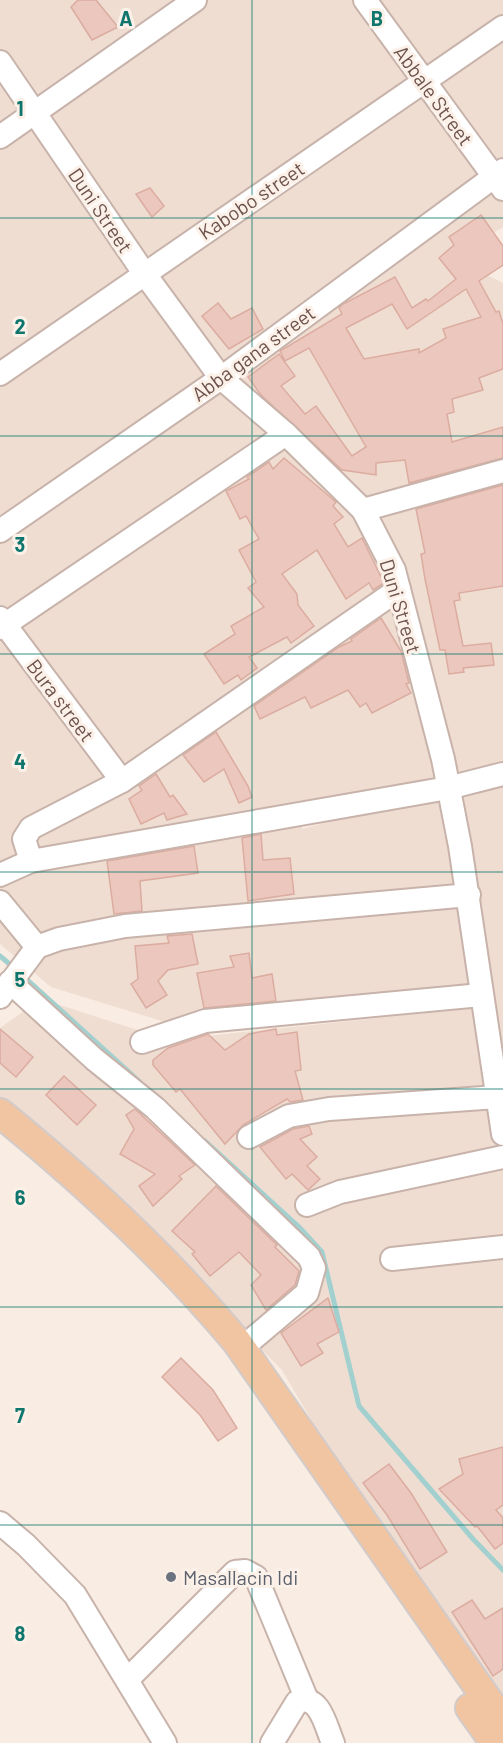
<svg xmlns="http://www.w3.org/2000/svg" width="503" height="1743" font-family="Barlow,sans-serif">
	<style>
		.residential { fill: #efddd2 }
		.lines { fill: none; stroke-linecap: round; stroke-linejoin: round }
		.stream { stroke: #a1d0cf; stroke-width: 5 }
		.building { fill: #ebc7bd; stroke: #dcaca0; stroke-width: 1.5; fill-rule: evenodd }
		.minor-casing { stroke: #c8b3ab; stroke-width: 26 }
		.major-casing { stroke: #d3cbc9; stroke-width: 32 }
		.minor { stroke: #fff; stroke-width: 22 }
		.major { stroke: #f1c5a2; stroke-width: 28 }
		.grid { fill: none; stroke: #0f766e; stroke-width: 1.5; stroke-opacity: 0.55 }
		.worship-dot { fill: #6b7280; stroke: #fcf1e8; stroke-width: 2 }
		.labels { text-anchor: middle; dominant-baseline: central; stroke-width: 6; stroke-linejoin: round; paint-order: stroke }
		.street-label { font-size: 20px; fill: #6d524c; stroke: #fcf1e8 }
		.worship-label { font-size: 20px; fill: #5b616d; stroke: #fcf1e8; text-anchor: start }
		.grid-label { font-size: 20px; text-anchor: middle; font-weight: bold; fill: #0f766e; stroke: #fcf1e8; stroke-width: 6; stroke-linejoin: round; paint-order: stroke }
	</style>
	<rect width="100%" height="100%" fill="#f9ece2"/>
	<polygon class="residential" points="0,0 503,0 503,227 454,259 503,283 503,764 300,820 302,829 503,775 503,1708 386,1548 282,1370 145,1232 0,1126 0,1028 41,999 169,1040 455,1010 455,998 181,1027 51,987 0,944"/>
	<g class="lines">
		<g class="stream">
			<polyline points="0,956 13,967"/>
			<polyline points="23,976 140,1082"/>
			<polyline points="205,1141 299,1227 322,1252 359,1406 473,1539 503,1570"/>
		</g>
	</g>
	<g class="building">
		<polygon points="78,0 96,0 118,27 92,40 71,7"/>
		<polygon points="150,188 164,206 152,217 136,194"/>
		<path d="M481,215L503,246V265L479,281L496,312L499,311L503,324V369L479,378L483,390L452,399L454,412L447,414L452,442L503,427V458L409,483L405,460L376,463V475L342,470L261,395L248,377L279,354L295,376L281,386L305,414L316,406L352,456L366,447L309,348L285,361L280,351L342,314L339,308L343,304L395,277L412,308L426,299L428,301L456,279L439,258L454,245L449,237ZM466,289L481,317L443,329L446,338L419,353V349L364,359L346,328L392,304L407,329Z"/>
		<polygon points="218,303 231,319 252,308 263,329 229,349 202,316"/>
		<polygon points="284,458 336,502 333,506 343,517 334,524 348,547 362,538 384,583 373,590 369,583 346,599 317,550 282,574 297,594 298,605 314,626 291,643 287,637 249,657 257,668 241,680 238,675 224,684 204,654 235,634 231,626 264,607 248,588 256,582 239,550 259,539 246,516 240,519 226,491 249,479 247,477 269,462 273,469"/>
		<polygon points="503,485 503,586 459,593 460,600 454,601 463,646 491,643 494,665 463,668 464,672 449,674 445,650 440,650 425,579 421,554 425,553 416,509"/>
		<polygon points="381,618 401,651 409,683 406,684 411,693 372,713 366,703 360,707 348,690 311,708 305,697 260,719 254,706 339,647 352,641 351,639"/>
		<polygon points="216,732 248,786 252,797 239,803 224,769 204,782 183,755"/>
		<polygon points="156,774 170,797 173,795 187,814 167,820 164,813 141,824 129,799 142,790 139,786"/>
		<polygon points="261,834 263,860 290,858 294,894 248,901 242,838"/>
		<polygon points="194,846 198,873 140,881 142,911 114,914 107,861"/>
		<polygon points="192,934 198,964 168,970 158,981 167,995 146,1008 131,984 138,979 135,946 169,943 167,936"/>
		<polygon points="249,953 252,978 272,974 276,1001 204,1008 197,973 234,967 230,956"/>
		<polygon points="0,1029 33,1057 16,1077 0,1063"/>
		<polygon points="276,1029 277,1035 297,1032 301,1070 295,1071 303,1100 290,1102 287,1099 243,1125 225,1144 180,1089 176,1092 153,1065 153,1060 168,1048 208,1034 225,1050 249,1034"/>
		<polygon points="64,1076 96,1105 77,1125 46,1095"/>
		<polygon points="135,1109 195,1165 179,1176 182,1179 153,1206 139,1186 155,1174 120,1154 134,1129 126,1115"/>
		<polygon points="309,1126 312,1134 300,1139 317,1157 307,1166 320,1179 308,1190 292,1174 286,1179 260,1147 293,1129"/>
		<polygon points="216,1186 277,1245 275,1247 299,1271 295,1285 266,1310 251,1285 261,1275 239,1252 210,1276 192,1254 195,1252 172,1231"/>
		<polygon points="328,1298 339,1332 317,1344 323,1353 301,1366 281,1333"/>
		<polygon points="181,1358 213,1390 237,1428 218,1441 200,1415 162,1377"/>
		<polygon points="503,1447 503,1505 496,1510 503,1518 503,1543 495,1549 477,1526 475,1527 439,1489 463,1474 459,1459"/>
		<polygon points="389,1464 411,1493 447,1552 420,1569 387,1515 363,1483"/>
		<polygon points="472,1600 485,1619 503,1608 503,1669 493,1676 452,1612"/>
	</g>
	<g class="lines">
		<g class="minor-casing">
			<g id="minor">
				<polyline points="365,0 503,189"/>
				<polyline points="0,62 144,273 221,378 286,434 363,510 394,570 443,759 460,846 503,1134"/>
				<polyline points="0,137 195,0"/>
				<polyline points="0,374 503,27"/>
				<polyline points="363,510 503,471"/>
				<polyline points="0,531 221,378 503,170"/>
				<polyline points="0,618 122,781"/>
				<polyline points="0,628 286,434"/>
				<polyline points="31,861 24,839 31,828 122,781 399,589"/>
				<polyline points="0,875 31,861 448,788 503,774"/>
				<polyline points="0,902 37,947"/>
				<polyline points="10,982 94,1059 155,1108 309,1257 314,1268 307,1293 242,1348"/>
				<polyline points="0,997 37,947 59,939 125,926 469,895"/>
				<polyline points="142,1042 205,1021 481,995"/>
				<polyline points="249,1137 289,1116 329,1109 497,1097"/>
				<polyline points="307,1205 340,1192 503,1157"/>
				<polyline points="392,1259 503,1247"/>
				<polyline points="0,1523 26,1545 75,1595 165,1743"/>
				<polyline points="128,1679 235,1572 245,1571 256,1577 307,1700"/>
				<path d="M272,1743L297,1702C320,1693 326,1727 333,1743"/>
			</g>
		</g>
		<g class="major-casing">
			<g id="major">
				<path d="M0,1113C86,1183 166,1257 237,1342L503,1722"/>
				<polyline points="470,1708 495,1743"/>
			</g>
		</g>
		<use href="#minor" class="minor"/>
		<use href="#major" class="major"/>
	</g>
	<path class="grid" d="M252,0V1743M0,218H503M0,436H503M0,654H503M0,872H503M0,1089H503M0,1307H503M0,1525H503"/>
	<circle class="worship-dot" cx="171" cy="1577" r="6"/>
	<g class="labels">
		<g class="street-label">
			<text transform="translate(434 95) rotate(54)">Abbale Street</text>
			<text transform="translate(251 200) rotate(-34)">Kabobo street</text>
			<text transform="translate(101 210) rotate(56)">Duni Street</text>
			<text transform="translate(253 353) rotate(-36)">Abba gana street</text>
			<text transform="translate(401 606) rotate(73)">Duni Street</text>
			<text transform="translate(61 700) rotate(53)">Bura street</text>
		</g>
		<g class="worship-label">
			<text x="183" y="1577">Masallacin Idi</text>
		</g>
	</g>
	<g class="grid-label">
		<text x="126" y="26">A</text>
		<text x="377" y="26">B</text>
		<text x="20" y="116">1</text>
		<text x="20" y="334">2</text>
		<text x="20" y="552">3</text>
		<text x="20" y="769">4</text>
		<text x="20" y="987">5</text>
		<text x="20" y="1205">6</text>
		<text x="20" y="1423">7</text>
		<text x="20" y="1641">8</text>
	</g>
</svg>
